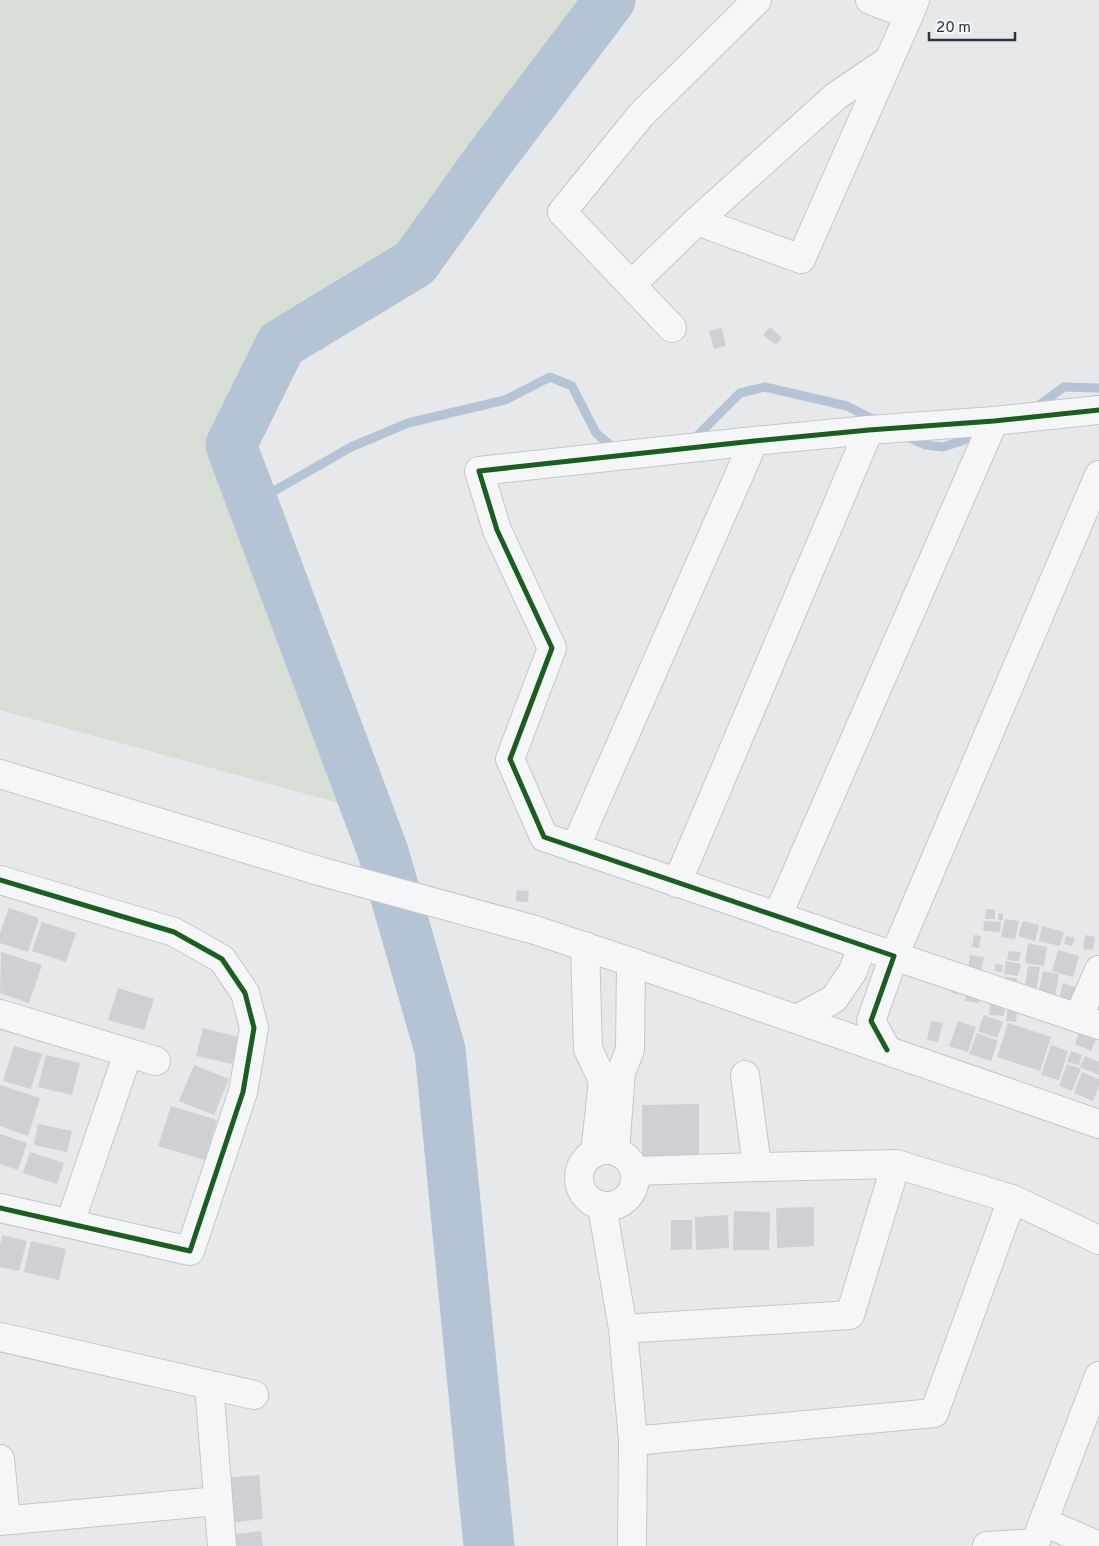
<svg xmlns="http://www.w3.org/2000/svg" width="1099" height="1546" font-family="Overpass,sans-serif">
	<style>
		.green { fill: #d6ded6 }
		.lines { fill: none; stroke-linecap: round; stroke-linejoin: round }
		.stream { stroke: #b4c4d5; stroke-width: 9 }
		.river { stroke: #b4c4d5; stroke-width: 51 }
		.building { fill: #ced0d3 }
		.minor-casing { stroke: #c4c6c8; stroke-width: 30 }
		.minor { stroke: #f5f6f7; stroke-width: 28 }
		.cycleway-casing { stroke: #f4f6f9; stroke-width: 8 }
		.cycleway { stroke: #1b5e20; stroke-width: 5 }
	</style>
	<rect width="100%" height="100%" fill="#e6e8ea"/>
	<polygon class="green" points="0,0 609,0 415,263 281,344 231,445 368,811 0,710"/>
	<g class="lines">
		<g class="stream">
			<polyline points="1034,409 1064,387 1099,388"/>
			<polyline points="906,436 925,445 943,447 983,434"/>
			<polyline points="693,440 740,393 765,387 847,406 878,422"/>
			<polyline points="253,503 351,447 408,423 505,400 550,377 572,386 596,433 617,451"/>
		</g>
		<polyline class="river" points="489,1546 440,1050 383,852 231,445 281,344 415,263 488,161 610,0"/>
	</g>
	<g class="building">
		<polygon points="770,327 782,338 776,345 763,335"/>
		<polygon points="722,328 726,346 714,349 709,331"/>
		<polygon points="517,890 529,891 528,902 516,901"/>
		<polygon points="9,908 39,918 28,952 0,943 0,933"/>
		<polygon points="986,909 995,910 995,919 985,919"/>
		<polygon points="998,913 1003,914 1003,920 998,920"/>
		<polygon points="1005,919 1019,921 1015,939 1001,937"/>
		<polygon points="984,921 1001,922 1000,932 983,931"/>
		<polygon points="1023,921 1039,925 1035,941 1018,936"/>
		<polygon points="42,922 76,933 66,962 32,951"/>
		<polygon points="1042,926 1064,932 1060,946 1039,941"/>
		<polygon points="974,935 981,936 979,948 972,947"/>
		<polygon points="1085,935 1095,937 1093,950 1083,949"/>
		<polygon points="1066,936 1075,938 1072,946 1064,944"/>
		<polygon points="1028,943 1047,947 1044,966 1025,963"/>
		<polygon points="1058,950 1079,956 1073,977 1052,971"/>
		<polygon points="1009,951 1021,952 1019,961 1007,960"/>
		<polygon points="1,952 42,965 29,1003 0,993"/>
		<polygon points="970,955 984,957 981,971 968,970"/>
		<polygon points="1006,961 1021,964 1018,976 1004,974"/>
		<polygon points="995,964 1003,965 1002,972 995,971"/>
		<polygon points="1028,966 1040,967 1035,999 1023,997"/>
		<polygon points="1043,971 1059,974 1054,1003 1037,1000"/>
		<polygon points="1006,977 1017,978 1016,987 1004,986"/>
		<polygon points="952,981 966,983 964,995 951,993"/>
		<polygon points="1063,983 1084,990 1078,1008 1058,1002"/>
		<polygon points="118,988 154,999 144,1030 108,1020"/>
		<polygon points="968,988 981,990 979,1003 965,1001"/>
		<polygon points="991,997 1006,999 1004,1016 989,1015"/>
		<polygon points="1008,1005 1018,1006 1016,1022 1006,1021"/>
		<polygon points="984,1015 1003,1022 997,1038 978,1031"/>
		<polygon points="931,1021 943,1023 938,1042 927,1040"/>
		<polygon points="958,1021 976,1027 968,1052 949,1046"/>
		<polygon points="1008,1023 1051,1037 1040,1071 997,1057"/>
		<polygon points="1082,1026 1099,1033 1091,1051 1075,1044"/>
		<polygon points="203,1028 239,1037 232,1064 196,1056"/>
		<polygon points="977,1033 998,1041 991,1061 969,1054"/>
		<polygon points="1051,1045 1068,1051 1059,1080 1041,1075"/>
		<polygon points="14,1046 42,1054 31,1089 3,1081"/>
		<polygon points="1071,1051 1082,1055 1079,1065 1067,1062"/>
		<polygon points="46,1055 80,1063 72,1095 38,1087"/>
		<polygon points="1085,1056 1099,1062 1099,1075 1080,1067"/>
		<polygon points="1067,1064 1081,1069 1072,1091 1059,1086"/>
		<polygon points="194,1065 229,1079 214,1115 179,1101"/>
		<polygon points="1082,1072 1099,1079 1099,1086 1093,1101 1074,1093"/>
		<polygon points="0,1085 40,1098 28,1136 0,1126"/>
		<polygon points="699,1104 699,1156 642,1157 642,1105"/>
		<polygon points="171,1106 217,1120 205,1160 158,1146"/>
		<polygon points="38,1124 72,1131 67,1152 34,1145"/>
		<polygon points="0,1134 27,1143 18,1170 0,1164"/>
		<polygon points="30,1152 64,1163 57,1184 23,1173"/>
		<polygon points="814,1207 814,1246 777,1248 776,1208"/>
		<polygon points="734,1211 770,1212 769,1250 733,1250"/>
		<polygon points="728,1215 729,1248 696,1250 695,1217"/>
		<polygon points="671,1220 692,1220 692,1249 671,1250"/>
		<polygon points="2,1235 27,1241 19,1271 0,1267 0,1245"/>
		<polygon points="31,1241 66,1249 59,1280 24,1272"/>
		<polygon points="259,1475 263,1519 229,1523 224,1478"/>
		<polygon points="261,1531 263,1546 230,1546 229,1535"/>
	</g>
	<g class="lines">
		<g class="minor-casing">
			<g id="minor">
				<polyline points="870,0 909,15 915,0"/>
				<polyline points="697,221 801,259 909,15"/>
				<polyline points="632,284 697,221 836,96 889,60"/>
				<polyline points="672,328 562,212 641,115 757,0"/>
				<polyline points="1099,475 894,956 1099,1025"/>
				<polyline points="0,774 319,871 535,930 631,962 1099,1124"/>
				<polyline points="575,848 754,441"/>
				<polyline points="0,880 174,932 222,959 245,993 254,1028 243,1092 190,1251 0,1208"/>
				<polyline points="677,883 869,430"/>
				<polyline points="777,917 994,421"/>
				<polyline points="585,946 588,1049 603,1081 595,1153"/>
				<polyline points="0,1014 156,1061"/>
				<polyline points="1078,1018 1099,970"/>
				<polyline points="797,1019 834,999 853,971 862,946"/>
				<polyline points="887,1050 871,1021 894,956 544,837 510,759 552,648 497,530 479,471 754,441 869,430 994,421 1099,410"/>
				<polyline points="745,1075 757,1167"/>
				<circle cx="607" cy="1178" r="28"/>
				<polyline points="615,1151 621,1072 630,1050 631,962"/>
				<polyline points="635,1171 757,1167 896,1164 1012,1199 1099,1240"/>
				<polyline points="602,1206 623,1329 633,1441 632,1546"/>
				<polyline points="70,1223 128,1053"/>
				<polyline points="623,1329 850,1315 896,1164"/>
				<polyline points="0,1337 254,1395"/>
				<polyline points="209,1385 222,1546"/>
				<polyline points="633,1441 934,1413 1012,1199"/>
				<polyline points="0,1459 6,1519"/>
				<polyline points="0,1521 218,1501"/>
				<polyline points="1044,1522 1099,1546"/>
				<polyline points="987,1546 1035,1543"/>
				<polyline points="1034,1546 1099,1376"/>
			</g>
		</g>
		<use href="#minor" class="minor"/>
		<g class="cycleway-casing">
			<g id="cycleway">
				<polyline points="0,880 174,932 222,959 245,993 254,1028 243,1092 190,1251 0,1208"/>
				<polyline points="887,1050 871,1021 894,956 544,837 510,759 552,648 497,530 479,471 754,441 869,430 994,421 1099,410"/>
			</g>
		</g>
		<use href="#cycleway" class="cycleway"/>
	</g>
	<path d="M929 32v8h86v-8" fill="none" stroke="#2b3445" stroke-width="2.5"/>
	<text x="936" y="32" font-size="15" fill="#2b3445" stroke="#f4f6f9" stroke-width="4" paint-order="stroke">20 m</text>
</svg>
